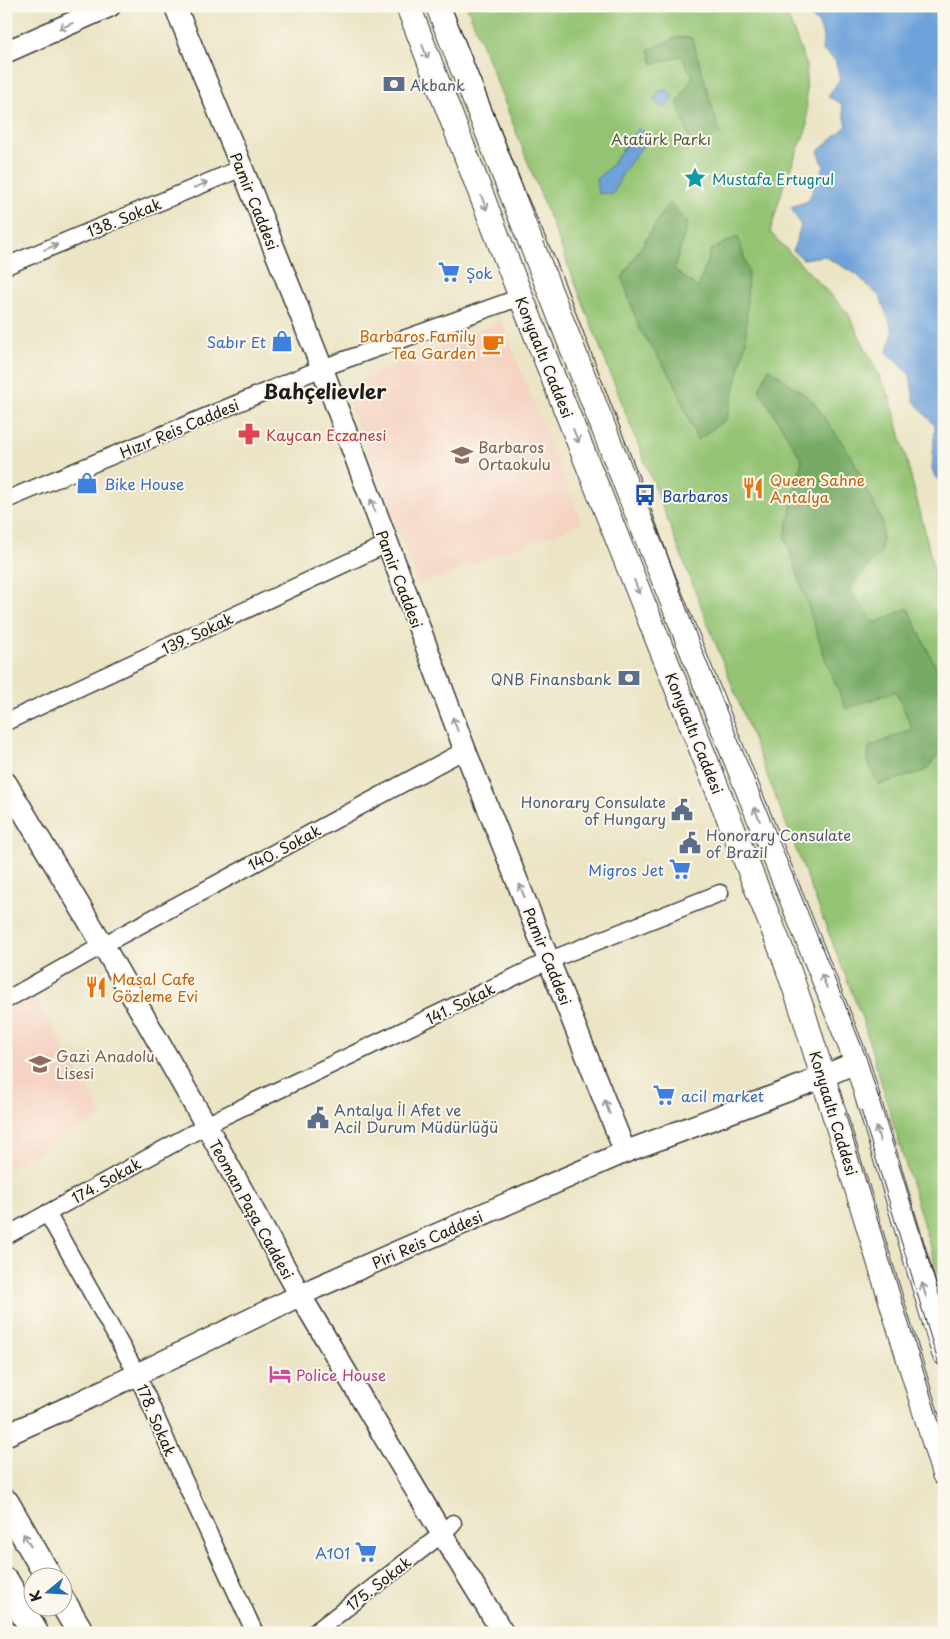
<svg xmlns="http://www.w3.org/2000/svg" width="950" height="1639" font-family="'Playpen Sans',sans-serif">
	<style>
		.built { fill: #f5d3c2 }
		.green { fill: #94c473; stroke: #587048 }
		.forest { fill: #77aa65; stroke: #4a6340 }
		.water { fill: #6ea2da; stroke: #455f7b }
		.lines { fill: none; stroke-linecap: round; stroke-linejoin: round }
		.minor-casing { stroke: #3b3a35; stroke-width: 19 }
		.tertiary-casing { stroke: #3b3a35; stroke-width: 24 }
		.secondary-casing { stroke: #3b3a35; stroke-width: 26 }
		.primary-casing { stroke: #3b3a35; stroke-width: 29 }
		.minor { stroke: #fff; stroke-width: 16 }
		.tertiary { stroke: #fff; stroke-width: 21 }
		.secondary { stroke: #fff; stroke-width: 24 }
		.primary { stroke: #fff; stroke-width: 26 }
		.tram { stroke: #1c1c1c; stroke-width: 1 }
		.oneway { stroke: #999 }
		.labels { text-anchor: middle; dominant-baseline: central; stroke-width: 4; stroke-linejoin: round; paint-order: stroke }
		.service-label { font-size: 15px; fill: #4e5e75; stroke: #fbf7ec; text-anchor: start }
		.park-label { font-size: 15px; fill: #4c5f3f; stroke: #fbf7ec }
		.culture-label { font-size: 15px; fill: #0d838f; stroke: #fbf7ec; text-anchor: start }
		.street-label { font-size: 15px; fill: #1c1c1c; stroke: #fbf7ec }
		.shop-label { font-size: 15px; fill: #366cbe; stroke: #fbf7ec; text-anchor: start }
		.food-label { font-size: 15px; fill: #c56008; stroke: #fbf7ec; text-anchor: start }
		.health-label { font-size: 15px; fill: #be3a42; stroke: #fbf7ec; text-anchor: start }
		.education-label { font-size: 15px; fill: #785e54; stroke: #fbf7ec; text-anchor: start }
		.transit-label { font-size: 15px; fill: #164399; stroke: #fbf7ec; text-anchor: start }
		.hotel-label { font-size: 15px; fill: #b23c85; stroke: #fbf7ec; text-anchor: start }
		.district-label { font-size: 20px; font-weight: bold; fill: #1c1c1c; stroke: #fbf7ec }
	</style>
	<rect width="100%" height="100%" fill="#fbf7ec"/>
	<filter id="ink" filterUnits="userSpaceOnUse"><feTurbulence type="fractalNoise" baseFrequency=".02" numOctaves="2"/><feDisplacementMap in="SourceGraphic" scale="10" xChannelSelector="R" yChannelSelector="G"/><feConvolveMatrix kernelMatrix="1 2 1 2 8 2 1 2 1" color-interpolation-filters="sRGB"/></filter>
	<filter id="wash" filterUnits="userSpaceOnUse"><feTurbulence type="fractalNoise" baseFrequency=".0096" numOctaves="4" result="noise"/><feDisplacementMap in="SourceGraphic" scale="20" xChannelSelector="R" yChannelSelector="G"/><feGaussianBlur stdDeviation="1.12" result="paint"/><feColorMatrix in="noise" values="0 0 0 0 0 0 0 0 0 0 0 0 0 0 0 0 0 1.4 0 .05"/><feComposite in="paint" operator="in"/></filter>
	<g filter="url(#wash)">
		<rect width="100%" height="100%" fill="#ebe4c5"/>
		<g class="built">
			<polygon points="501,321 582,523 419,585 343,387"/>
			<polygon points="34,996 103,1115 6,1171 6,1012"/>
		</g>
		<polygon class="green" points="467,6 784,6 806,64 807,127 783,187 770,232 848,313 891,400 924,527 944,615 944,1294 863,1021"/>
		<g class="forest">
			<polygon points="678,37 692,38 720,134 692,147 678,103 693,76 681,56 653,64 649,50"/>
			<polygon points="669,202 688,223 674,269 698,288 711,250 738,236 748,271 746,343 727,419 697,440 674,381 640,330 622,278"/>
			<polygon points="769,368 812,400 851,455 883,523 881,552 849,589 875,623 908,608 941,678 944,698 944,748 925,771 878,785 868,761 869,747 912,729 896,691 846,709 826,661 785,536 802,460 759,390"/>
		</g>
		<g class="water">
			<path d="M799,6H944V481L936,478L932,469L935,426L914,401L910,375L887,352L893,332L880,297L856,274L824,256L803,259L793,250L801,226L791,207L808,201L824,166L818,151L847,126L841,103L828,97L840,79L835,60L822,50C826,27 816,20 799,6Z"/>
			<polygon points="667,90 674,98 666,108 658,104 654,99 659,91"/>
			<polygon points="638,129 650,136 622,174 613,194 598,193 596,179 609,168"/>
		</g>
	</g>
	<g filter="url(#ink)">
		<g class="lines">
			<g class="minor-casing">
				<g id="minor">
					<polyline points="6,266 242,168"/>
					<polyline points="6,500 322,368 521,297"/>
					<polyline points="6,722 387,544"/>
					<polyline points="6,1000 103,945 465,750"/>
					<polyline points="47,1213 137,1374 177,1465 255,1633"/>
					<polyline points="6,1236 220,1118 550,960 720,893"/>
					<polyline points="314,1633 442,1534 453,1523"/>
				</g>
			</g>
			<g class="tertiary-casing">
				<g id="tertiary">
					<polyline points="175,6 242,168 322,368 465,750 625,1152"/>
					<polyline points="6,52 110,6"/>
					<polyline points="6,783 103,945 206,1125 300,1295 442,1534 503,1633"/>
					<polyline points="6,1435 78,1403 315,1288 625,1152 808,1083 857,1062"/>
				</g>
			</g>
			<g class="secondary-casing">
				<g id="secondary">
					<polyline points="408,6 521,297 783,954 804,1015 944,1474"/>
					<polyline points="438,6 633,503 857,1062 944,1353"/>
				</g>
			</g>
			<g class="primary-casing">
				<g id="primary">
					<polyline points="6,1503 48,1576"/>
					<polyline points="6,1582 35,1633"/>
					<polyline points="62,1601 81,1633"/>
				</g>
			</g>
			<use href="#minor" class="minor"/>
			<use href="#tertiary" class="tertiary"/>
			<use href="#secondary" class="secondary"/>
			<use href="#primary" class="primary"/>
			<g class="tram">
				<polyline points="451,6 526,194 556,261 647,498 698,640 866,1057 944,1311"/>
				<polyline points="861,1110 944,1381"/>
				<polyline points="845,1113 944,1439"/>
			</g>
		</g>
		<defs><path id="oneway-shaft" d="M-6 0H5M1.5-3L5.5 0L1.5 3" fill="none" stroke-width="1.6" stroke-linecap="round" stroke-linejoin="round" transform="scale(1.25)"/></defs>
		<g class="oneway">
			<use href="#oneway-shaft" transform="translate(66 26) rotate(156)"/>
			<use href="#oneway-shaft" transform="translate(425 52) rotate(69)"/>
			<use href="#oneway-shaft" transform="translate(201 185) rotate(-22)"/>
			<use href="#oneway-shaft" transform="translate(484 203) rotate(69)"/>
			<use href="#oneway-shaft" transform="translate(51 247) rotate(-22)"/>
			<use href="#oneway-shaft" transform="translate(576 436) rotate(68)"/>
			<use href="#oneway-shaft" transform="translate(373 506) rotate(-110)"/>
			<use href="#oneway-shaft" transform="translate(637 587) rotate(68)"/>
			<use href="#oneway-shaft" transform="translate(455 724) rotate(-111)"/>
			<use href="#oneway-shaft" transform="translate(757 814) rotate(-112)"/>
			<use href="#oneway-shaft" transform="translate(522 891) rotate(-112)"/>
			<use href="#oneway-shaft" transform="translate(824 981) rotate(-112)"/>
			<use href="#oneway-shaft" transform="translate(607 1107) rotate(-111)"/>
			<use href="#oneway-shaft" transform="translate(878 1134) rotate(-106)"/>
			<use href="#oneway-shaft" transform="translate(924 1290) rotate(-107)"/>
			<use href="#oneway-shaft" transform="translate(27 1540) rotate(-120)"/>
		</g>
	</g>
	<defs>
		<g id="bank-bare" transform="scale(1.725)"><path d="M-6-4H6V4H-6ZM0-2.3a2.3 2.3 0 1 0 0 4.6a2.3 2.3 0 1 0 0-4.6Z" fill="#5c6f8a" stroke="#fbf7ec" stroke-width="2.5" paint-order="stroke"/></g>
		<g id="sight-bare" transform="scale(1.725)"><path d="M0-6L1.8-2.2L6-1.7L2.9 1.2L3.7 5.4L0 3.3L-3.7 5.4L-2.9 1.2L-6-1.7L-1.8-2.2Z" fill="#0f9aa8" stroke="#fbf7ec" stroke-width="2.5" paint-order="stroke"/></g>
		<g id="supermarket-bare" transform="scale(1.725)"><path d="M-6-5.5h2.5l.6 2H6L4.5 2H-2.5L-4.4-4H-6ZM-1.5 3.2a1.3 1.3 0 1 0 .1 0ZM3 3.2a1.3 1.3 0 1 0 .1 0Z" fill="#3f7fe0" stroke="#fbf7ec" stroke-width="2.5" paint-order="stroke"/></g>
		<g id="shop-bare" transform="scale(1.725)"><path d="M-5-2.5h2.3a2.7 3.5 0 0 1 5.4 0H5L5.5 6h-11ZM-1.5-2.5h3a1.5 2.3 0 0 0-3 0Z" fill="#3f7fe0" stroke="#fbf7ec" stroke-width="2.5" paint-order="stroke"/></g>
		<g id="cafe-bare" transform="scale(1.725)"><path d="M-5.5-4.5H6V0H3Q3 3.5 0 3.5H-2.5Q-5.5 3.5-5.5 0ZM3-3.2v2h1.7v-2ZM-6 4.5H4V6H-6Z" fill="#e8710a" stroke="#fbf7ec" stroke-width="2.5" paint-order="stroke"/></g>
		<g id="pharmacy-bare" transform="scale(1.725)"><path d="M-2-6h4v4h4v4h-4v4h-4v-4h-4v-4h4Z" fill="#e0444e" stroke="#fbf7ec" stroke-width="2.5" paint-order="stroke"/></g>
		<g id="school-bare" transform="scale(1.725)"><path d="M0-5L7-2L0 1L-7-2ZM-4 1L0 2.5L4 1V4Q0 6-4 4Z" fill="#8d6e63" stroke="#fbf7ec" stroke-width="2.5" paint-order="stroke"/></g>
		<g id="restaurant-bare" transform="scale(1.725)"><path d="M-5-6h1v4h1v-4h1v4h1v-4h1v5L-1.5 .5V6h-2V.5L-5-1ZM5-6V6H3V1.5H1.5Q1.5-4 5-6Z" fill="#e8710a" stroke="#fbf7ec" stroke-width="2.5" paint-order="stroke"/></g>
		<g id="bus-bare" transform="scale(1.725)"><path d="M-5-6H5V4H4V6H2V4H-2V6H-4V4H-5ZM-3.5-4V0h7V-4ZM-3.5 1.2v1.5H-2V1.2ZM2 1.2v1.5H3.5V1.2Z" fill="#1a4fb4" stroke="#fbf7ec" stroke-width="2.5" paint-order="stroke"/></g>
		<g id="civic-bare" transform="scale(1.725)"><path d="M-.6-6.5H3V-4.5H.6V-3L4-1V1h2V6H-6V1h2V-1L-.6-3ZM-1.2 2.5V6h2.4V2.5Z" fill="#5c6f8a" stroke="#fbf7ec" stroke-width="2.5" paint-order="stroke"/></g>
		<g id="hotel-bare" transform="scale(1.725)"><path d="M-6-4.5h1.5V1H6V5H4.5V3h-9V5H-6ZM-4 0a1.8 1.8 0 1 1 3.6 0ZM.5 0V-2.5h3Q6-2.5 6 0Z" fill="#d1479c" stroke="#fbf7ec" stroke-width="2.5" paint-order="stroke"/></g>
	</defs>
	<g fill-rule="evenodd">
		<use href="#bank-bare" x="394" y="84"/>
		<use href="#sight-bare" x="695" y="178"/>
		<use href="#supermarket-bare" x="449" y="272"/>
		<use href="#shop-bare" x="282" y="341"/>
		<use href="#cafe-bare" x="493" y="344"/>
		<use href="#pharmacy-bare" x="249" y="434"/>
		<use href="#school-bare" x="462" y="455"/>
		<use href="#shop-bare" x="87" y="483"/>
		<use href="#restaurant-bare" x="753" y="488"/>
		<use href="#bus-bare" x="645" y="495"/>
		<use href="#bank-bare" x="629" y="678"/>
		<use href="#civic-bare" x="682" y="810"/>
		<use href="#civic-bare" x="690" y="843"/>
		<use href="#supermarket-bare" x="680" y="869"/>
		<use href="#restaurant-bare" x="96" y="987"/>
		<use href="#school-bare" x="40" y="1064"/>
		<use href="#supermarket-bare" x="664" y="1095"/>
		<use href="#civic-bare" x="318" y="1118"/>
		<use href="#hotel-bare" x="280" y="1374"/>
		<use href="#supermarket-bare" x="366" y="1552"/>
	</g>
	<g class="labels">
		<g class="service-label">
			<text x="410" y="84">Akbank</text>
			<text x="612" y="678" text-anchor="end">QNB Finansbank</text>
			<text x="666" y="801" text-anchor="end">Honorary Consulate<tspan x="666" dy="17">of Hungary</tspan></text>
			<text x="706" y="834">Honorary Consulate<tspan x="706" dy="17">of Brazil</tspan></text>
			<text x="334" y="1109">Antalya İl Afet ve<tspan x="334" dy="17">Acil Durum Müdürlüğü</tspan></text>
		</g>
		<g class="park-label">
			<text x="661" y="138">Atatürk Parkı</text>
		</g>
		<g class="culture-label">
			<text x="712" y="178">Mustafa Ertugrul</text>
		</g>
		<g class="street-label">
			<text transform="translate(255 201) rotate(68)">Pamir Caddesi</text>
			<text transform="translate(124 217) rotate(-22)">138. Sokak</text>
			<text transform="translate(545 357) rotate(68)">Konyaaltı Caddesi</text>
			<text transform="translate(179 428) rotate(-23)">Hızır Reis Caddesi</text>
			<text transform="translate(400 579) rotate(69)">Pamir Caddesi</text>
			<text transform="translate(197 633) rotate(-25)">139. Sokak</text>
			<text transform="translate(695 733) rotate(68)">Konyaaltı Caddesi</text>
			<text transform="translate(284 847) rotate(-28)">140. Sokak</text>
			<text transform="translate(548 956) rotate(68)">Pamir Caddesi</text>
			<text transform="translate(460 1003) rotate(-26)">141. Sokak</text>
			<text transform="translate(834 1113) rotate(73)">Konyaaltı Caddesi</text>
			<text transform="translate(106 1180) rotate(-29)">174. Sokak</text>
			<text transform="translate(252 1209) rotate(61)">Teoman Paşa Caddesi</text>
			<text transform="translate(427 1239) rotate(-24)">Piri Reis Caddesi</text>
			<text transform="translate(157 1420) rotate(67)">178. Sokak</text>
			<text transform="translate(378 1583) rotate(-38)">175. Sokak</text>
		</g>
		<g class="shop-label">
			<text x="466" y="272">Şok</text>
			<text x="266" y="341" text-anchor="end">Sabır Et</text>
			<text x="104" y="483">Bike House</text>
			<text x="664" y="869" text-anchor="end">Migros Jet</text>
			<text x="681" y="1095">acil market</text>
			<text x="350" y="1552" text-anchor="end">A101</text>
		</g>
		<g class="food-label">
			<text x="476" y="335" text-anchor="end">Barbaros Family<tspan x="476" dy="17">Tea Garden</tspan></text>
			<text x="770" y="479">Queen Sahne<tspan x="770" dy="17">Antalya</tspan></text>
			<text x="112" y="978">Masal Cafe<tspan x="112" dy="17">Gözleme Evi</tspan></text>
		</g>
		<g class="health-label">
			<text x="266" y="434">Kaycan Eczanesi</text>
		</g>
		<g class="education-label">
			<text x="478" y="446">Barbaros<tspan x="478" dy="17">Ortaokulu</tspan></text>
			<text x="56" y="1055">Gazi Anadolu<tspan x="56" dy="17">Lisesi</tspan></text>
		</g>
		<g class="transit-label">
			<text x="662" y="495">Barbaros</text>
		</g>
		<g class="hotel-label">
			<text x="296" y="1374">Police House</text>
		</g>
		<g class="district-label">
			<text x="325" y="391">Bahçelievler</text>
		</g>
	</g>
	<rect width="950" height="1639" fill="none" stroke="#fbf7ec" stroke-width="25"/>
	<g transform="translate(48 1592) rotate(252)"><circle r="24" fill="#fbf7ec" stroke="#a29f99"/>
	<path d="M0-4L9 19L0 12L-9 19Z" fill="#1f6fb2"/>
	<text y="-8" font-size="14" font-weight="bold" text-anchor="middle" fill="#1c1c1c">K</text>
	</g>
</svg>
